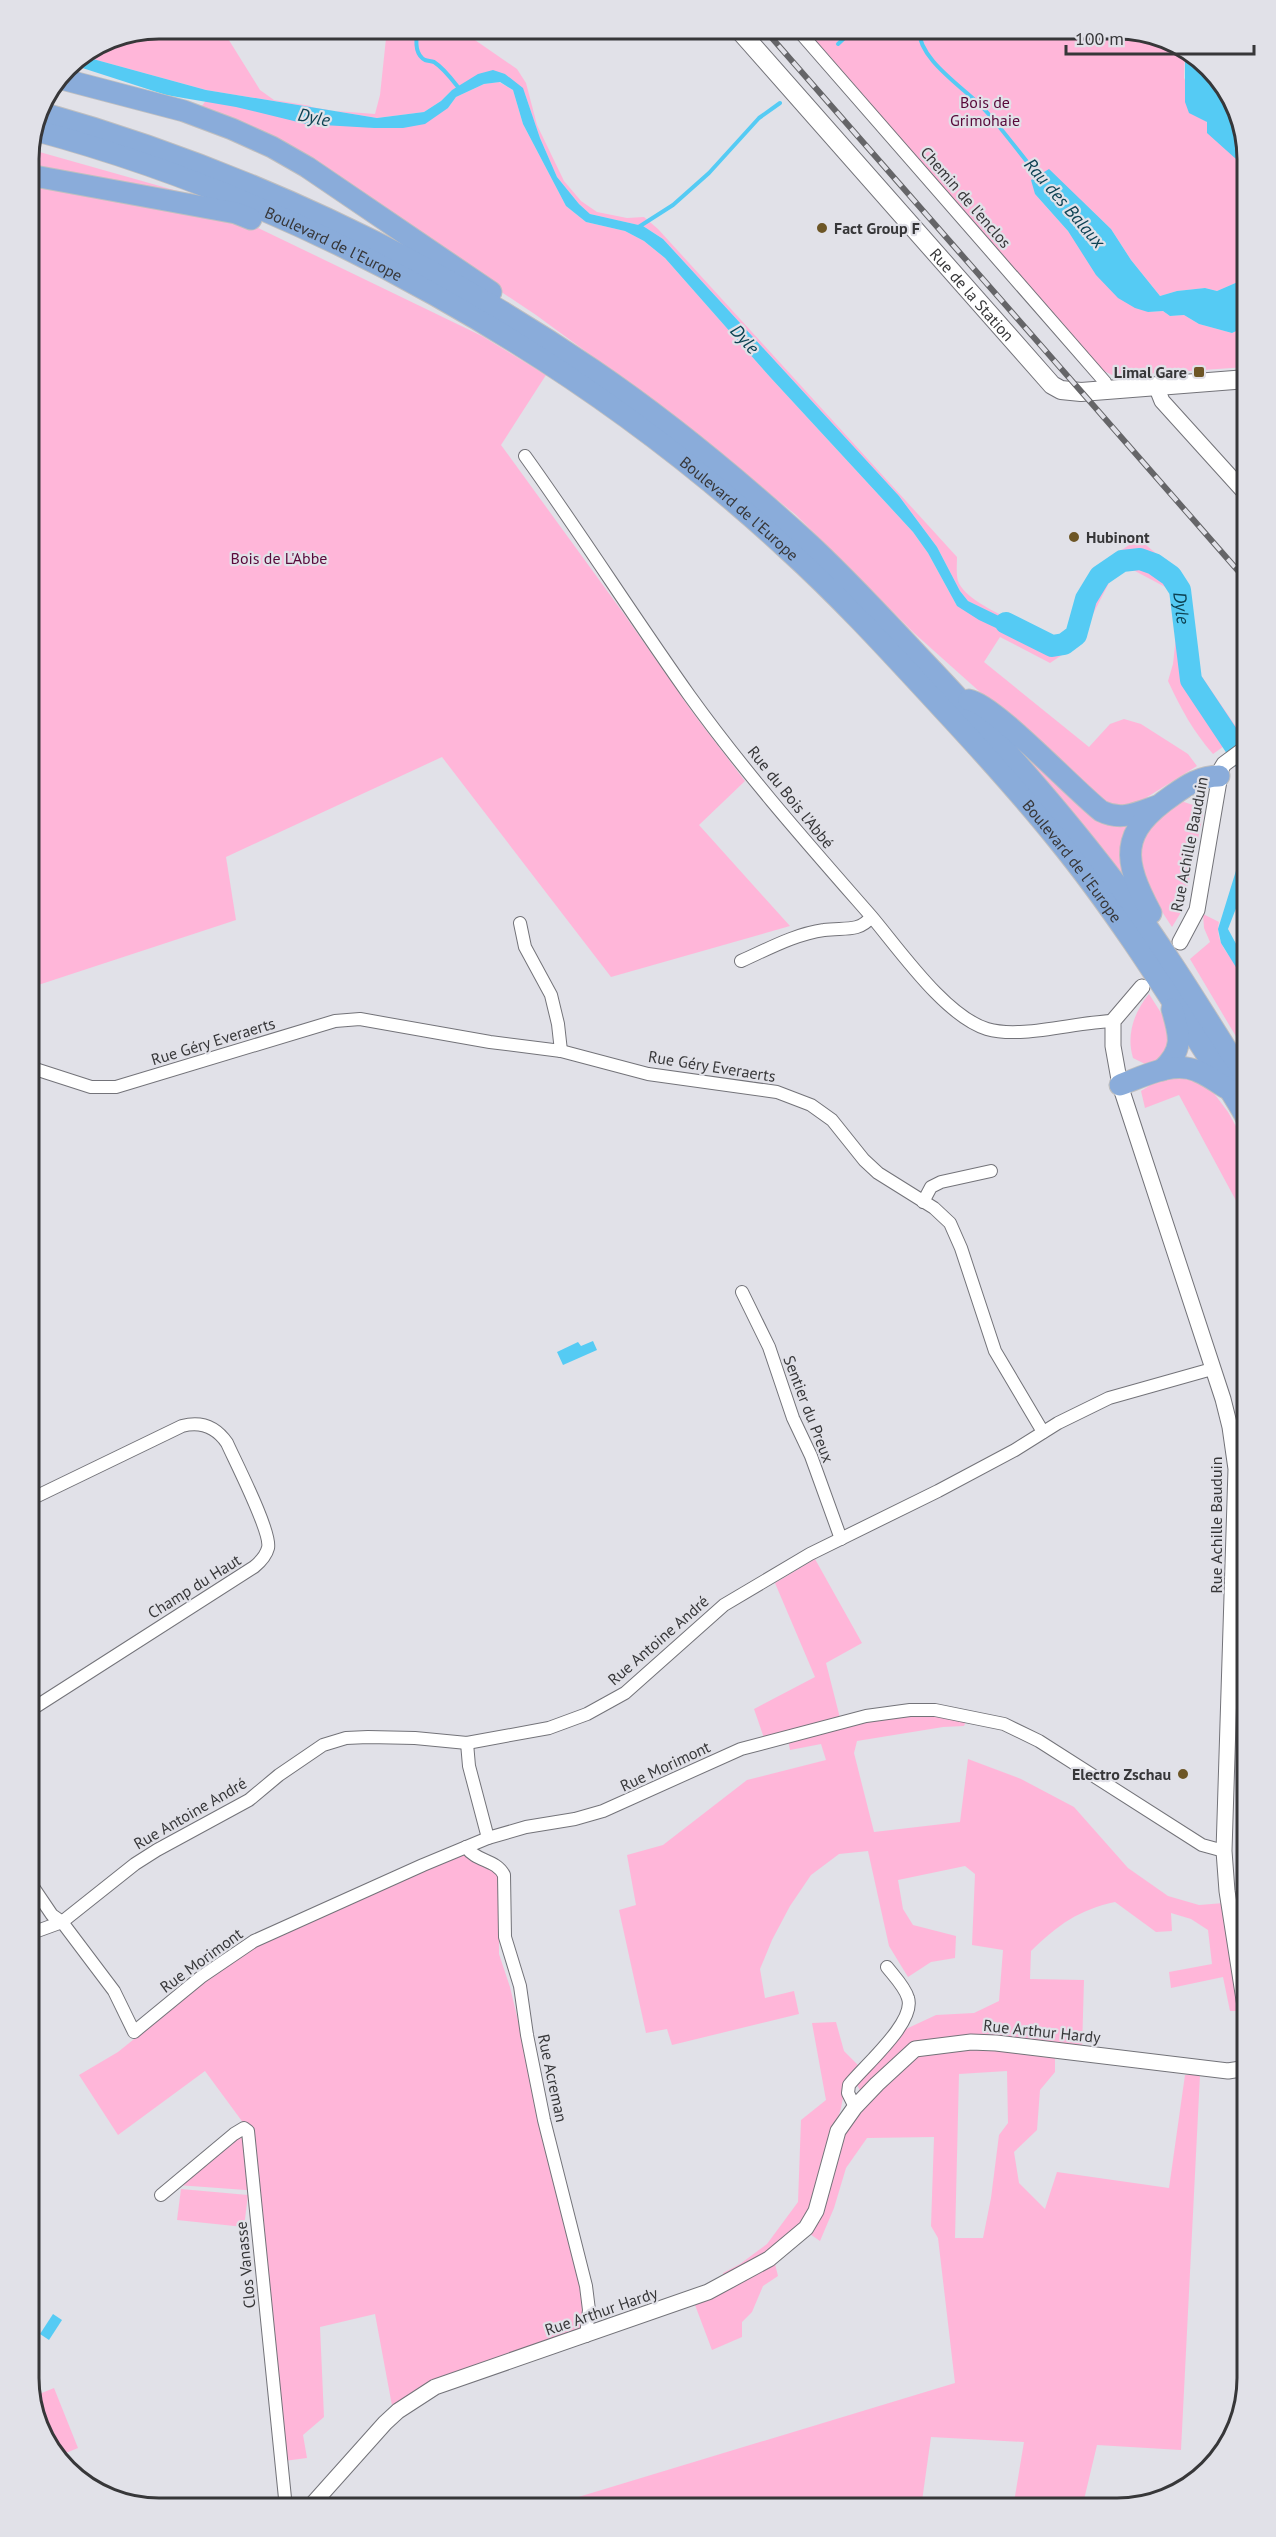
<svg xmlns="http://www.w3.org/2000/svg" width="1276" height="2537" font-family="'PT Sans',sans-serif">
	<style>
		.green { fill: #ffb6d9; fill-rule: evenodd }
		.water { fill: #55cbf4 }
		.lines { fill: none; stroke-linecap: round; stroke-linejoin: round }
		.stream { stroke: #55cbf4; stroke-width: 4 }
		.river { stroke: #55cbf4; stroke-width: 22 }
		.minor-casing { stroke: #737379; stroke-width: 14 }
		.tertiary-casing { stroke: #737379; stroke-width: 17 }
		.secondary-casing { stroke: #737379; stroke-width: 20 }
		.trunk-casing { stroke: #bfbfc0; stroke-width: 23 }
		.minor { stroke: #fff; stroke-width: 12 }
		.tertiary { stroke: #fff; stroke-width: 15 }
		.secondary { stroke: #fff; stroke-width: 18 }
		.trunk { stroke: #8aacda; stroke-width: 21 }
		.rail-casing { stroke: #656568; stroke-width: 6 }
		.rail { stroke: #e1e1e8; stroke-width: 4; stroke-dasharray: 11; stroke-linecap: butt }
		.poi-dot { fill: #6d5626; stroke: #e1e1e8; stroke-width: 2 }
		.labels { text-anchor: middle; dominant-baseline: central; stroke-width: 4.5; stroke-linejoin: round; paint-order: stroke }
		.park-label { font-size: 16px; fill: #58093a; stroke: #e1e1e8 }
		.street-label { font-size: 16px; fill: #373739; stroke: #e1e1e8 }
		.poi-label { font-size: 16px; font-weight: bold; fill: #373739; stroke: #e1e1e8; text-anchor: start }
		.water-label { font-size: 18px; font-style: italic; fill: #0d4253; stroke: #e1e1e8 }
		.rim { fill: none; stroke: #373739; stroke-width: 3 }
	</style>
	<rect width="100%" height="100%" fill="#e1e1e8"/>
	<g class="green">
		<path d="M159,29H222L260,90L274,100L311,106L310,109L375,114L380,95L387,29H459L517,69L526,83L537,125L564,181L581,201L597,212L627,218L644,217L658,229L957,557C957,564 956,574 958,581C966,605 1036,631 1059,637L1069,630L1101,564L1132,543L1146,545L1177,571L1185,588L1196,668L1241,734L1213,754C1193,731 1181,709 1168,681L1173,664L1178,618L1169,589L1135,571L1120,569L1111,579L1077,645L1050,663L1000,637L984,662L1089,747L1110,724L1124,719L1141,724L1188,754L1197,766L1136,804L1121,806L1103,802L914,633L796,515L674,416L536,315L307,162L199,110L207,99L374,128L448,108L456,97L484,84L499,82L513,90L523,124L566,206L586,222L625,231L644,241L665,258L770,377L913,532L928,553L957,606L1035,635L968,601L960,591L937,547L899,496L663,239L643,226L590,214L579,204L557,177L540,138L525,94L505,74L452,90L441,101L424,112L377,118L206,90L82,56L109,38Z"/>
		<polygon points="804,29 1126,29 1185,51 1184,78 1207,123 1236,159 1247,164 1247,278 1217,291 1205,288 1177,291 1160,296 1131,260 1111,229 1085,204 1035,194 1068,231 1080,248 1148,312 1163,311 1170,316 1184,315 1199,324 1232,333 1247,326 1247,367 1114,376 1100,369"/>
		<polygon points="29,149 188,194 482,336 546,375 501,445 624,614 693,713 745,781 699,825 790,926 611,977 442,757 226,857 236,920 29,988"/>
		<polygon points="1017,743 1125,822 1130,829 1124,879 1013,746"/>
		<polygon points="1184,802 1199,807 1203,815 1183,909 1172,927 1144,884 1137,869 1142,830 1176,803"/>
		<path d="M1203,914L1219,922C1213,949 1241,962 1247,985C1251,996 1247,1041 1247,1055L1190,959L1210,942L1204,928Z"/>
		<path d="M1149,994L1163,1016L1169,1045L1157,1062L1145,1064L1133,1058C1126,1035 1134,1012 1149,994Z"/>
		<polygon points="1185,1074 1207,1084 1228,1112 1247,1146 1247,1221 1179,1095 1145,1108 1141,1091 1157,1081"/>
		<polygon points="815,1559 862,1643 826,1663 840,1718 764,1738 754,1709 815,1677 775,1583"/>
		<path d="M930,1712L967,1719L964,1726L943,1727L857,1741L854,1753L874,1832L960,1822L968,1759L1021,1779L1074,1807L1128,1868L1168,1896L1199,1905L1224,1903L1242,2011H1230L1223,1977L1171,1988L1169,1972L1212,1964L1208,1930L1191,1919L1171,1913L1172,1931L1156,1932L1115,1902C1078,1910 1058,1925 1031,1951L1030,1979L1084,1980L1082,2049L915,2046L862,2094L856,2083L906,2029L936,2015L974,2013L999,2001L1003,1950L972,1945L975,1874L965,1866L898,1880L903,1909L913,1925L956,1936L955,1958L931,1962L908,1977L889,1946L868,1851L839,1854L811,1875L790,1906L772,1940L760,1969L765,1998L794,1991L799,2014L672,2045L667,2029L646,2033L619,1910L636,1905L627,1855L663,1845L747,1780L826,1760L821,1744L790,1750L788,1740L840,1726Z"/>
		<polygon points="462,1854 493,1866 499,1876 499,1954 510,1987 580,2280 585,2316 579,2329 393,2411 375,2314 320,2327 324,2417 303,2435 307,2458 284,2461 258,2191 177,2185 247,2128 205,2071 118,2135 79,2075 118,2052 236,1957 279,1932"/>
		<polygon points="836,2022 844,2051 858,2065 846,2082 841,2108 805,2226 725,2279 723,2273 740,2264 767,2244 798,2202 801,2120 826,2100 812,2023"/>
		<path d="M970,2046L1055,2054V2072L1040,2090L1037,2130L1014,2152L1019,2183L1045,2209L1057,2172L1169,2188L1185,2075H1200L1181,2450L1097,2445L1082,2508H1013L1024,2442L931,2437L921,2508H542L955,2383L938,2238L931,2226L934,2137L867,2138L846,2168L834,2208L820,2241L807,2232L841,2137L857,2112L918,2053ZM1007,2071L1008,2123L999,2135L991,2198L983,2238H955L959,2074Z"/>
		<polygon points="181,2189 248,2195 244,2227 177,2220"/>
		<polygon points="774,2260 778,2276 763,2286 752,2312 742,2322 742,2337 712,2350 695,2305 728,2289"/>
		<polygon points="54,2388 78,2448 61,2455 38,2428 32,2397"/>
	</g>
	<g class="water">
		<polygon points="1185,51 1196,55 1238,109 1247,164 1236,159 1207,133 1207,122 1189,113 1185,102"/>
		<polygon points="82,56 206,90 377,118 424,112 441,101 452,90 478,74 493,70 505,74 523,88 540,138 557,177 579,204 590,214 643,226 663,239 899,496 937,547 960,591 968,601 1036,634 1026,642 979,620 957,606 928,553 913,532 770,377 665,258 644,241 625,231 586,222 566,206 523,124 513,90 500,82 484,84 456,97 448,108 425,124 403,128 374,128 306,124 236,107 166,95 70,64"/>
		<polygon points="1049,169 1111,229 1131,260 1160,296 1177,291 1205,288 1217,291 1247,278 1247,326 1232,333 1199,324 1184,315 1170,316 1163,311 1148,312 1135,308 1118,298 1096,275 1068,231 1035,194 1031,180"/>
		<polygon points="1247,835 1247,880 1228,929 1247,964 1247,985 1221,943 1218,929"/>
		<polygon points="593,1341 597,1350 563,1365 557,1352 578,1342 581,1346"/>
		<polygon points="53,2314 62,2320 49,2340 40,2334"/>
	</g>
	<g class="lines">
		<g class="stream">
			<path d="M418,29C416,38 414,54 425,60C428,61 431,61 434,62C445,69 453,81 461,91"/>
			<path d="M919,29C918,60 965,88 984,109C1004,131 1021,155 1040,178"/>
			<polyline points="838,44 854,29"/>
			<polyline points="637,228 673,205 709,173 759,118 780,103"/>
		</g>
		<path class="river" id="s1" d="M1006,623L1052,646L1064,644L1076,635L1086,599L1100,576L1122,561L1140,559L1154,564L1171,576L1180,590L1191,680L1247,764"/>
		<g class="minor-casing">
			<g id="minor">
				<polyline points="797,29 1105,382 1108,389"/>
				<path d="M525,456C581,534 633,616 689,695C745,773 808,844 871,916C899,949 945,1016 987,1029C1021,1039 1075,1022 1113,1021"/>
				<polyline points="520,923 525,947 551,995 558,1024 561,1051"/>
				<path d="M741,961C768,949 795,934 824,930C842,927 859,933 871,917"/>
				<polyline points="29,1067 91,1087 116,1087 335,1021 360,1019 490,1042 561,1051 648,1074 777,1092 811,1105 832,1120 864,1160 878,1173 934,1208 950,1223 961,1248 995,1351 1043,1432"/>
				<polyline points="923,1202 931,1187 941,1182 991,1171"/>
				<polyline points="742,1292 769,1347 793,1418 811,1456 841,1539"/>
				<polyline points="1231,1691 1247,1692"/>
				<path d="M29,1711L254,1567C260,1562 266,1556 268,1548C272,1533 235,1461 227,1443C216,1427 201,1421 182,1426L29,1500"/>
				<polyline points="467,1743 469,1766 488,1838"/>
				<path d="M466,1847C476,1862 496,1859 504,1875L505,1937L520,1986L527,2035L544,2120L586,2286L589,2310L586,2336"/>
				<polyline points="29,1881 52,1915 62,1922 114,1991 134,2032 201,1977 254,1941 423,1865 488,1838 526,1827 575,1819 603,1811 741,1749 866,1716 910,1710 935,1710 1004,1724 1039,1741 1202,1845 1224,1851"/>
				<polyline points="29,1934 62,1922 135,1864 157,1850 249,1800 279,1775 323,1745 346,1738 368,1737 415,1738 467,1743 549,1728 587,1714 625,1693 724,1605 810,1554 938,1491 1015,1450 1058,1423 1109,1398 1212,1369"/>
				<path d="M855,2107L848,2093L849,2085C864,2066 916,2022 908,1998C905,1987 894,1976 887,1967"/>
				<polyline points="161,2195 234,2134 244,2128 248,2131 286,2508"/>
			</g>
		</g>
		<g class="tertiary-casing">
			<g id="tertiary">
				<polyline points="1156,386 1162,401 1247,495"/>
				<polyline points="1180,942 1197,910 1221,769 1224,764 1247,747"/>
				<polyline points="1142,987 1113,1021 1113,1046 1120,1085 1223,1399 1230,1427 1236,1469 1224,1851 1227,1891 1247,2019"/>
				<polyline points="309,2508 385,2423 398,2411 435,2387 708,2292 769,2259 806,2228 816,2211 838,2131 855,2107 877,2084 915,2049 971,2042 996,2043 1228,2071 1247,2068"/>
			</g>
		</g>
		<g class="secondary-casing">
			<g id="secondary">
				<path id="s2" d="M738,29L1052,385L1061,390L1081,392L1247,379"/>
			</g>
		</g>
		<g class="trunk-casing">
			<g id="trunk">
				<polyline points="58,78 184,111 232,129 272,147 307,167 491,292"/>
				<path d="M39,112C233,166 427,256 593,370C668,421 738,479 805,540C850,581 891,627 933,671C999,741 1062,812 1120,889C1166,951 1206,1017 1247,1082"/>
				<path id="s3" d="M34,130C307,203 581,358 788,550C842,599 891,653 940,706C980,749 1020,793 1057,839C1110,904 1155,974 1200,1044C1216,1069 1233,1093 1247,1119"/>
				<polyline points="29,175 236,213 251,219"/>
				<path d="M969,700C994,704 1074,790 1101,811C1121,821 1137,813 1157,806"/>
				<path d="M1151,913C1123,860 1118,833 1173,795C1187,785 1201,776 1219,776"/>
				<path d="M1162,1070C1184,1050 1180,1036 1172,1009"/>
				<path d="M1120,1085C1142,1077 1174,1060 1197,1071C1207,1075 1217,1082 1226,1088"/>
			</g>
		</g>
		<use href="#minor" class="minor"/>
		<use href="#tertiary" class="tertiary"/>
		<use href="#secondary" class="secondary"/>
		<use href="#trunk" class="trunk"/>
		<g class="rail-casing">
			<polyline id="rail" points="764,29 1247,581"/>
		</g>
		<use href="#rail" class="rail"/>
	</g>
	<g class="poi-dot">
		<circle cx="822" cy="228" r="6"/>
		<rect x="1193" y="366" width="12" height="12" rx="3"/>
		<circle cx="1074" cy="537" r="6"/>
		<circle cx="1183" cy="1774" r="6"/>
	</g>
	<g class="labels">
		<g class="park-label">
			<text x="985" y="102">Bois de<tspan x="985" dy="18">Grimohaie</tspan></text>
			<text x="279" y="558">Bois de L'Abbe</text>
		</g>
		<g class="street-label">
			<text transform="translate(966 197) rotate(49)">Chemin de l'enclos</text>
			<text stroke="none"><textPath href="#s3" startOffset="321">Boulevard de l'Europe</textPath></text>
			<text stroke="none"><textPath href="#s2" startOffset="354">Rue de la Station</textPath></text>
			<text stroke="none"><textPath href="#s3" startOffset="807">Boulevard de l'Europe</textPath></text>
			<text transform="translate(791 797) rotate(51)">Rue du Bois l'Abbé</text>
			<text transform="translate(1189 844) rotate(-79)">Rue Achille Bauduin</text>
			<text stroke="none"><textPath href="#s3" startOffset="1293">Boulevard de l'Europe</textPath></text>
			<text transform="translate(213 1041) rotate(-17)">Rue Géry Everaerts</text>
			<text transform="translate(712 1066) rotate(9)">Rue Géry Everaerts</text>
			<text transform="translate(809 1409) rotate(69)">Sentier du Preux</text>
			<text transform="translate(1216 1525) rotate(-90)">Rue Achille Bauduin</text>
			<text transform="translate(194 1586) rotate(-32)">Champ du Haut</text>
			<text transform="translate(658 1640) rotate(-41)">Rue Antoine André</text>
			<text transform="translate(665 1766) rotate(-25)">Rue Morimont</text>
			<text transform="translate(190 1813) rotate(-30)">Rue Antoine André</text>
			<text transform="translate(201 1960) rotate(-36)">Rue Morimont</text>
			<text transform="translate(1042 2031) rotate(6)">Rue Arthur Hardy</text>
			<text transform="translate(553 2078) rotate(78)">Rue Acreman</text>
			<text transform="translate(245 2265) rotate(-96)">Clos Vanasse</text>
			<text transform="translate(601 2311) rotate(-19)">Rue Arthur Hardy</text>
		</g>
		<g class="poi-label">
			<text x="834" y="228">Fact Group F</text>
			<text x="1187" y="372" text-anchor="end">Limal Gare</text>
			<text x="1086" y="537">Hubinont</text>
			<text x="1171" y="1774" text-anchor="end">Electro Zschau</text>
		</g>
		<g class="water-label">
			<text transform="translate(314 117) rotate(11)">Dyle</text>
			<text transform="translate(1065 203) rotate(49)">Rau des Balaux</text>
			<text transform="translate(745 339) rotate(47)">Dyle</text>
			<text stroke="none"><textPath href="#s1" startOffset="258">Dyle</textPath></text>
		</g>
	</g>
	<path d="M0 0H1276V2537H0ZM159 39H1117A120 120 0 0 1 1237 159V2378A120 120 0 0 1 1117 2498H159A120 120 0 0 1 39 2378V159A120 120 0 0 1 159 39Z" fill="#e1e1e8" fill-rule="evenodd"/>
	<path class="rim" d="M159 39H1117A120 120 0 0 1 1237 159V2378A120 120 0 0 1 1117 2498H159A120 120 0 0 1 39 2378V159A120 120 0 0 1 159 39Z"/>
	<path d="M1066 45v9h188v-9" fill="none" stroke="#373739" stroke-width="3"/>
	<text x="1075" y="45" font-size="18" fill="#373739" stroke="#e1e1e8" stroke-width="4.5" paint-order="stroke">100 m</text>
</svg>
